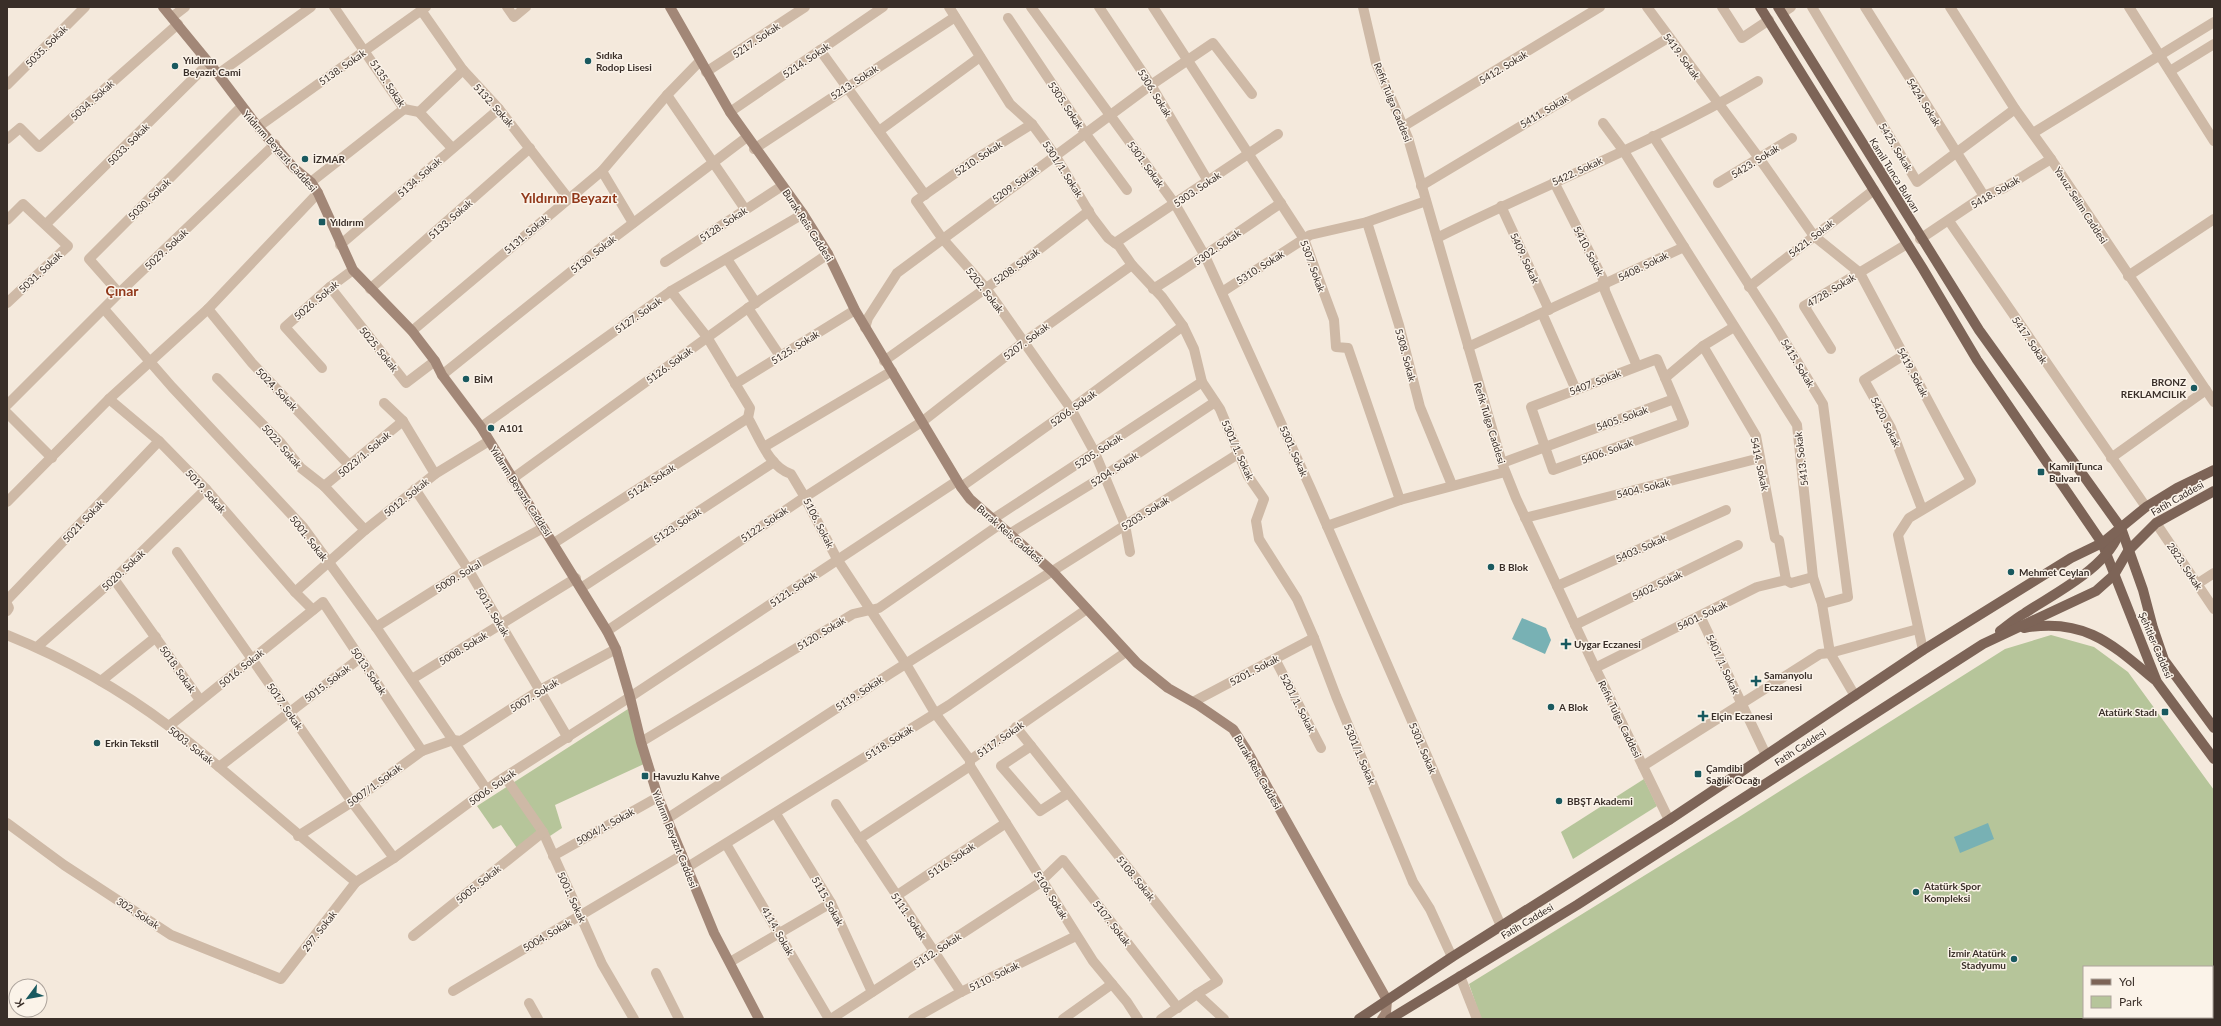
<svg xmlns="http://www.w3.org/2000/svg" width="2221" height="1026" font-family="Lato,sans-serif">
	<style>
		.green { fill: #b6c59a; fill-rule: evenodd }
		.water { fill: #78b1b4 }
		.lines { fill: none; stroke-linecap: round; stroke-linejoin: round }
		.minor { stroke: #ceb9a6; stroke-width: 10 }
		.tertiary { stroke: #ceb9a6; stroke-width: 10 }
		.secondary { stroke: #a28777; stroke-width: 10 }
		.primary { stroke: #7d6457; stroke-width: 10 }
		.poi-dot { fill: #19595f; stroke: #fbf3e9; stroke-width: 1.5 }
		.labels { text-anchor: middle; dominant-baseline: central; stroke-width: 3; stroke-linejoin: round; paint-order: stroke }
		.street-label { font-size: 10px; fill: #392e28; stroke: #fbf3e9 }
		.poi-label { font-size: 10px; font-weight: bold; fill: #392e28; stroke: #fbf3e9; text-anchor: start }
		.district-label { font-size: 14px; font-weight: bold; fill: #903719; stroke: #fbf3e9 }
	</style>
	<rect width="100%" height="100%" fill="#f4e9dc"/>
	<g class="green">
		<path d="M2051,635L2094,647L2128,672L2214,790V1019H1481L1469,984L1739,817L2005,649ZM2084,967H2212V1017H2084Z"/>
		<polygon points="628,709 644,764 555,805 562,828 550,836 517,848 501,825 493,829 477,806"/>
		<polygon points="1644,779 1657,806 1573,859 1561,832"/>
	</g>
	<g class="water">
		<polygon points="1522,618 1546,628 1551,640 1545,654 1512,639"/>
		<polygon points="1988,823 1994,839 1960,853 1954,837"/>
	</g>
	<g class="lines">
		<g class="minor">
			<polyline points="334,7 404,109 419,112 452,148"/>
			<polyline points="507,7 514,17 526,7"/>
			<polyline points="949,7 1010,104 1032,124 1055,155 1092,217 1108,238 1119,246 1132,265 1162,297 1183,326 1194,349 1202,382 1220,409 1248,476 1264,499 1256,521 1259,539 1297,599 1314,638 1336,696 1413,882 1430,909 1452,957"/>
			<polyline points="1031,7 1175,204 1205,256 1311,489 1501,926"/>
			<polyline points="1099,7 1151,85 1208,181"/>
			<polyline points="1153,7 1304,239 1334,320 1336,347 1348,348 1400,500"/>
			<polyline points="1363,7 1376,63 1408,138 1502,463 1516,498 1591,659 1669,820"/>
			<polyline points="1647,7 1759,158 1814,236 1860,273 1971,481 1909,518 1898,535 1923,650"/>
			<polyline points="1722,7 1742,38 1769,20"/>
			<polyline points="1812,7 1917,182 2015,109"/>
			<polyline points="1865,7 1984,196"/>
			<polyline points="2129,7 2214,141"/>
			<polyline points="421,10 463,70 499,109 568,198"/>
			<polyline points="1782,13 1791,7"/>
			<polyline points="172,17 185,7"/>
			<polyline points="1008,18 1085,133 1127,190"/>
			<polyline points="820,50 925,195"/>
			<polyline points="2170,71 2214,44"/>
			<polyline points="706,72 805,7"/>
			<polyline points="218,74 311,7"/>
			<polyline points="7,85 85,7"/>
			<polyline points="667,95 745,209"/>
			<polyline points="419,112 463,70"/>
			<polyline points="730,112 883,7"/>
			<polyline points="1032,124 974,160 916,201 942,238 986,288 1071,409 1095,453 1125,525 1130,552"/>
			<polyline points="1404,126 1600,7"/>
			<polyline points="258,127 426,7"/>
			<polyline points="879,131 980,57"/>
			<polyline points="2033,133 2214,22"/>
			<polyline points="1653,136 1773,322 1823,404 1848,597 1822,604"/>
			<polyline points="7,139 20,128 39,147 178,24"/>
			<polyline points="754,149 955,17"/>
			<polyline points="602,171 633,223"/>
			<polyline points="311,182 404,109"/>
			<polyline points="1554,182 1604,281 1605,291 1637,366"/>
			<polyline points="1718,183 1792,138"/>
			<polyline points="1421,186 1668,38"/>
			<polyline points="1501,206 1549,310"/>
			<polyline points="7,220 23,204 68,246 7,303"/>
			<polyline points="1949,221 2146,507"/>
			<polyline points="1367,222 1399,325 1420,407 1452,485"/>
			<polyline points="46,224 209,63"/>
			<path d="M1437,238C1543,185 1656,142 1758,81"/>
			<polyline points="1920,239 1984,196 2004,188 2051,159"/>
			<polyline points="1115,243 1278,134"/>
			<polyline points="340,245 499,109"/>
			<polyline points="1684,247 1797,425 1813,577 1822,604 1830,653 1855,696"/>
			<polyline points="727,259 756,303"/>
			<polyline points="665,262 782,186"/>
			<polyline points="2128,276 2214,219"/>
			<polyline points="330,287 406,383 435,361"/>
			<polyline points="1749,287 1874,190"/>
			<polyline points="370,289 530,148"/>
			<path d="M1153,289C1197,262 1238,232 1281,203"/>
			<path d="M671,291L707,337L750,408L748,418C759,437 769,467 791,474L803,494L837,559L906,664L935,713L970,760"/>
			<polyline points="1222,292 1310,235 1367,222 1426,201"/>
			<polyline points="119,293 89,259 241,107"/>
			<polyline points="748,308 780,356"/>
			<polyline points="104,309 172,387 303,527 376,627 487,790"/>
			<polyline points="208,309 252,363 350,466"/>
			<polyline points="1542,313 1576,390"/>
			<polyline points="1734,327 1703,346 1756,436 1775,538 1779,540 1786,580"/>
			<polyline points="865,328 868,318 897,273 1151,85 1213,43 1252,94"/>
			<polyline points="412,331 602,171 667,95 700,61"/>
			<polyline points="1468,347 1684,247 1623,150 1603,123"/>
			<polyline points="1831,349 1804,306 1907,244"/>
			<polyline points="1904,355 1864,380 1891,428 1922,509"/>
			<polyline points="884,361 1024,261 1089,211"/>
			<polyline points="322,368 285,327 330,287 353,270"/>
			<polyline points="442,375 603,246 747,137"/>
			<polyline points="217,378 281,443 301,468 324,486 365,530"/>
			<polyline points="1665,378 1703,346"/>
			<polyline points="735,384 855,310"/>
			<polyline points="109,399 159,441 206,489 295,592"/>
			<polyline points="384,403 403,421 435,474"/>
			<polyline points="7,405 119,293 275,144"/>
			<polyline points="7,413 52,458"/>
			<polyline points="481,427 671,291 803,214"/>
			<polyline points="764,447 892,371"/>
			<polyline points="2111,458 2206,390"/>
			<polyline points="1502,463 1674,399 1684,423 1553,470 1531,407 1657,359 1674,399"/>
			<polyline points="512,479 748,308 828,254"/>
			<polyline points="324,486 403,421"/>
			<polyline points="961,487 1071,409 1183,326"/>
			<polyline points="415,489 468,569 568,738"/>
			<polyline points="7,502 109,399 208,309 318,193"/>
			<polyline points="1525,518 1760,458"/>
			<polyline points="993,519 1202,382"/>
			<polyline points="2156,523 2214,609"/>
			<polyline points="1327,526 1400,500 1505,472"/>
			<polyline points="1011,533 1104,476 1215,402"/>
			<polyline points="554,543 748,418"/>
			<polyline points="177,552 352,802 394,858"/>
			<polyline points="114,579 200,700"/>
			<polyline points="2197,584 2214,573"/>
			<polyline points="1557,586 1726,510"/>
			<polyline points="581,588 774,462"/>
			<polyline points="7,600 159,441"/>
			<polyline points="7,604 9,608 7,611"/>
			<polyline points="313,610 295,592 365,530 435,474 489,441"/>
			<polyline points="1700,616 1766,755"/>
			<polyline points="1575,625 1738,545"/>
			<polyline points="376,627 468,569 543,528"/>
			<polyline points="607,631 805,497 923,421 1024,342 1132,265"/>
			<path d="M7,635C64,658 121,690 170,727C234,777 293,832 356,882L394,858L497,782L630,697L957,481"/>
			<polyline points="37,647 114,579 206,489"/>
			<polyline points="1275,659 1321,748"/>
			<polyline points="1595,668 1757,587 1786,580 1791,583 1813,577"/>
			<polyline points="412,679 576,578"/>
			<polyline points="101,681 156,637"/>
			<polyline points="1193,702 1314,638"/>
			<polyline points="169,726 323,602 422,751"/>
			<polyline points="1016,727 1218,981 1197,994 1224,1019"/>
			<polyline points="641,742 853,614 879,608 999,525"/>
			<polyline points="1031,746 1001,766 1040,811 1068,793"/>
			<polyline points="970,766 1093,961 1127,1002 1138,1019"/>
			<polyline points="1643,766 1820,654 1830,653 1918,629"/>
			<polyline points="219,767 360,658"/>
			<polyline points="505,777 543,832 602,964 634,1019"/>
			<polyline points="836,804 961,992"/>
			<polyline points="776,814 831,903 872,992"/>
			<polyline points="668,818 888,675 1238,454"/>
			<polyline points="298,836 352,802 422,751 453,740 461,741 540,690 616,649"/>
			<polyline points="859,839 970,766 970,760 1126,652"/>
			<polyline points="726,844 829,1019"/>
			<polyline points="553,856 658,797"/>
			<polyline points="686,868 949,705 1087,609"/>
			<polyline points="896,896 1006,823"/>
			<polyline points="413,936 543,832"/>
			<polyline points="730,962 831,903"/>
			<polyline points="656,973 679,1019"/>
			<polyline points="1460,976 1477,1019"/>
			<polyline points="453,991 682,855"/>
			<polyline points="529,1003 538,1019"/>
			<polyline points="831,1019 1038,884 1063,860 1178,1008"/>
			<polyline points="913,1019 961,992 1076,936"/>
			<polyline points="1063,1019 1112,984"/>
			<polyline points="1161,1019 1197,994"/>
		</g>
		<g class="tertiary">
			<polyline points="1950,7 2015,109 2051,159 2214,402"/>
			<polyline points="7,823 64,865 171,935 281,979 356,882"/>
		</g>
		<g class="secondary">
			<polyline points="163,7 218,74 258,127 294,168 311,182 318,193 353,270 412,331 435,361 442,375 481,427 607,631 616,649 630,697 641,742 658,797 714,933 759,1019"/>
			<polyline points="670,7 730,112 803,214 828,254 855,310 961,487 970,499 1053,572 1137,663 1168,688 1198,705 1233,729 1246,749 1387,1000 1386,1013 1382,1019"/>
		</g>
		<g class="primary">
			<polyline points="1760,7 1923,269 1977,360 2102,543 2157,682 2214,759"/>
			<polyline points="1778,7 1979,330 2121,528 2143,590 2153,628 2164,660 2214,728"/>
			<path d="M2024,628C2085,617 2113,645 2155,680"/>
			<path d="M2000,631C2008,625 2016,618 2025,613C2055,593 2109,567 2120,530"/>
			<polyline points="1359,1019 1452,957 1669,820 1923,650 2071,558 2102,543 2146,507 2177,488 2214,470"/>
			<polyline points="1390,1019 1577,905 1983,644 2096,591 2114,575 2128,551 2156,523 2214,491"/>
		</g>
	</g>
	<g class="poi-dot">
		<circle cx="588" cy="61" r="4"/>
		<circle cx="175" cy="66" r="4"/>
		<circle cx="305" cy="159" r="4"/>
		<rect x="318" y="218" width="8" height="8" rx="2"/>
		<circle cx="466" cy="379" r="4"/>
		<circle cx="2194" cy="388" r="4"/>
		<circle cx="491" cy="428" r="4"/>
		<rect x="2037" y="468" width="8" height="8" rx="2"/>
		<circle cx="1491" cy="567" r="4"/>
		<circle cx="2011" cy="572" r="4"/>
		<path d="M1564 638h4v4h4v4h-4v4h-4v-4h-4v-4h4z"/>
		<path d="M1754 675h4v4h4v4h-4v4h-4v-4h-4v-4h4z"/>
		<circle cx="1551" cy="707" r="4"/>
		<rect x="2161" y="708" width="8" height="8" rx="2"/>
		<path d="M1701 710h4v4h4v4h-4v4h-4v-4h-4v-4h4z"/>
		<circle cx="97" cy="743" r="4"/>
		<rect x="1694" y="770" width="8" height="8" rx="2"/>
		<rect x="641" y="772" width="8" height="8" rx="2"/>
		<circle cx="1559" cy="801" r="4"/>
		<circle cx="1916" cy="892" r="4"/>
		<circle cx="2014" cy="959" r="4"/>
	</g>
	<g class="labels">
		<g class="street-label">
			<text transform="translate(756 40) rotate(-34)">5217. Sokak</text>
			<text transform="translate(46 46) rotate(-45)">5035. Sokak</text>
			<text transform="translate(1682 56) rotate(54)">5419. Sokak</text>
			<text transform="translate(806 60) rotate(-34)">5214. Sokak</text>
			<text transform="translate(342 67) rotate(-35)">5138. Sokak</text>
			<text transform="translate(1503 67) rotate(-31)">5412. Sokak</text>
			<text transform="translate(854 82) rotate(-33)">5213. Sokak</text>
			<text transform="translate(388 83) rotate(56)">5135. Sokak</text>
			<text transform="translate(1155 93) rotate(58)">5306. Sokak</text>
			<text transform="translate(92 100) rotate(-42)">5034. Sokak</text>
			<text transform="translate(1393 102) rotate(68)">Refik Tulga Caddesi</text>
			<text transform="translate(1924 102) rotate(58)">5424. Sokak</text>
			<text transform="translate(494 105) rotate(48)">5132. Sokak</text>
			<text transform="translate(1066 105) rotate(56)">5305. Sokak</text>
			<text transform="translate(1544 111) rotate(-31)">5411. Sokak</text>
			<text transform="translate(128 144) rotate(-45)">5033. Sokak</text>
			<text transform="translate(1896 147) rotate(59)">5425. Sokak</text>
			<text transform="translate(280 151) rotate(48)">Yıldırım Beyazıt Caddesi</text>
			<text transform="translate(978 158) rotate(-33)">5210. Sokak</text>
			<text transform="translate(1755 161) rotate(-32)">5423. Sokak</text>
			<text transform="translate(1146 164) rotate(54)">5301. Sokak</text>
			<text transform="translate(1063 169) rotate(57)">5301/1. Sokak</text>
			<text transform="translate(1577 171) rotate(-25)">5422. Sokak</text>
			<text transform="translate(1895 175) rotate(58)">Kamil Tunca Bulvarı</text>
			<text transform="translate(419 177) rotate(-41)">5134. Sokak</text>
			<text transform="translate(1015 184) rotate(-36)">5209. Sokak</text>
			<text transform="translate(1197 189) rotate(-34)">5303. Sokak</text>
			<text transform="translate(1995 192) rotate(-30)">5418. Sokak</text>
			<text transform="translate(149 199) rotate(-44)">5030. Sokak</text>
			<text transform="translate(2081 205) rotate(57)">Yavuz Selim Caddesi</text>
			<text transform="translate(450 219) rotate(-41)">5133. Sokak</text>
			<text transform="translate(723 224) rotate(-33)">5128. Sokak</text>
			<text transform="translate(808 225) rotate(57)">Burak Reis Caddesi</text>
			<text transform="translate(526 234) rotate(-40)">5131. Sokak</text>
			<text transform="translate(1811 238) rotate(-38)">5421. Sokak</text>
			<text transform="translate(1217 247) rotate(-35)">5302. Sokak</text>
			<text transform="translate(166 249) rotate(-43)">5029. Sokak</text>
			<text transform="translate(1589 251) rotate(63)">5410. Sokak</text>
			<text transform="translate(593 254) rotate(-38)">5130. Sokak</text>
			<text transform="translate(1525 258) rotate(65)">5409. Sokak</text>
			<text transform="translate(1016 266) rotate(-36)">5208. Sokak</text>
			<text transform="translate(1313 266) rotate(70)">5307. Sokak</text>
			<text transform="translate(1643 266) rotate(-26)">5408. Sokak</text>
			<text transform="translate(1260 267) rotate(-32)">5310. Sokak</text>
			<text transform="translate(40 272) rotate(-43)">5031. Sokak</text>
			<text transform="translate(985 290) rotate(52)">5202. Sokak</text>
			<text transform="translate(1831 290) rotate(-31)">4728. Sokak</text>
			<text transform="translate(316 300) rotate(-40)">5026. Sokak</text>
			<text transform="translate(638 315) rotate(-35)">5127. Sokak</text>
			<text transform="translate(2030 340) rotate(56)">5417. Sokak</text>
			<text transform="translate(1026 341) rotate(-37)">5207. Sokak</text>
			<text transform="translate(795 347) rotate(-32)">5125. Sokak</text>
			<text transform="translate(379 349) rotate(51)">5025. Sokak</text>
			<text transform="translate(1406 355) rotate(75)">5308. Sokak</text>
			<text transform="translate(1798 363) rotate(59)">5415. Sokak</text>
			<text transform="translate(669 365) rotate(-36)">5126. Sokak</text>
			<text transform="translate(1913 372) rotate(62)">5419. Sokak</text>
			<text transform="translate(1595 382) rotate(-21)">5407. Sokak</text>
			<text transform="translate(277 389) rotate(46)">5024. Sokak</text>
			<text transform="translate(1073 408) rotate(-36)">5206. Sokak</text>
			<text transform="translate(1622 418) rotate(-20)">5405. Sokak</text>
			<text transform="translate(1886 422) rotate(64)">5420. Sokak</text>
			<text transform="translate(1490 423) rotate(73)">Refik Tulga Caddesi</text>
			<text transform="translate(282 446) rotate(49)">5022. Sokak</text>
			<text transform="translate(1238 450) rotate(66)">5301/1. Sokak</text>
			<text transform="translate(1098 451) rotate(-33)">5205. Sokak</text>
			<text transform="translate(1294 451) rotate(66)">5301. Sokak</text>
			<text transform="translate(1607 451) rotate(-20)">5406. Sokak</text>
			<text transform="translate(364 454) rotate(-40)">5023/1. Sokak</text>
			<text transform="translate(1801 459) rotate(-97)">5413. Sokak</text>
			<text transform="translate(1760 464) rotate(78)">5414. Sokak</text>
			<text transform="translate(1114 469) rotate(-33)">5204. Sokak</text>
			<text transform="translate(651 481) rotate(-33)">5124. Sokak</text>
			<text transform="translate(1643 488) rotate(-14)">5404. Sokak</text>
			<text transform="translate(206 491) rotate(48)">5019. Sokak</text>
			<text transform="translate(521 491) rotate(57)">Yıldırım Beyazıt Caddesi</text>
			<text transform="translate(406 497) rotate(-39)">5012. Sokak</text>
			<text transform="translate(2177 498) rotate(-30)">Fatih Caddesi</text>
			<text transform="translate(1145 513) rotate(-32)">5203. Sokak</text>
			<text transform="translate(83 521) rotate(-46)">5021. Sokak</text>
			<text transform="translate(819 523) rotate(63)">5106. Sokak</text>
			<text transform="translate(764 524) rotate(-34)">5122. Sokak</text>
			<text transform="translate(677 525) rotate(-33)">5123. Sokak</text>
			<text transform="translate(1010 534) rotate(41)">Burak Reis Caddesi</text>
			<text transform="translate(309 538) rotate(52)">5001. Sokak</text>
			<text transform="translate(1641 548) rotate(-24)">5403. Sokak</text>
			<text transform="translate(2185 566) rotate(56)">2823. Sokak</text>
			<text transform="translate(123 570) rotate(-43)">5020. Sokak</text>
			<text transform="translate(458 576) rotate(-31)">5009. Sokal</text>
			<text transform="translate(1657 585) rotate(-26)">5402. Sokak</text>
			<text transform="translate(793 589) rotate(-34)">5121. Sokak</text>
			<text transform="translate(493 612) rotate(59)">5011. Sokak</text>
			<text transform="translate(1702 615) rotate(-26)">5401. Sokak</text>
			<text transform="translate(821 633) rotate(-31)">5120. Sokak</text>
			<text transform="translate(2156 645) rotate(67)">Şehitler Caddesi</text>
			<text transform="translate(463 648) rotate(-31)">5008. Sokak</text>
			<text transform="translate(1723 664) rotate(65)">5401/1. Sokak</text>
			<text transform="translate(241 668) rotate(-39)">5016. Sokak</text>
			<text transform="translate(178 669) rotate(55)">5018. Sokak</text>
			<text transform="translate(1254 670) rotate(-28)">5201. Sokak</text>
			<text transform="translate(369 671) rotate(56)">5013. Sokak</text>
			<text transform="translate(327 683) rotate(-37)">5015. Sokak</text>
			<text transform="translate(859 693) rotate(-33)">5119. Sokak</text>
			<text transform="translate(534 695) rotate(-31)">5007. Sokak</text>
			<text transform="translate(1298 703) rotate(63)">5201/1. Sokak</text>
			<text transform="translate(285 706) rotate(55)">5017. Sokak</text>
			<text transform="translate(1620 719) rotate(64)">Refik Tulga Caddesi</text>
			<text transform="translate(1000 739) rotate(-35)">5117. Sokak</text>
			<text transform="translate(889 742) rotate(-32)">5118. Sokak</text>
			<text transform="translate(191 745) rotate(38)">5003. Sokak</text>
			<text transform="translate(1800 747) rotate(-33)">Fatih Caddesi</text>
			<text transform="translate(1423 748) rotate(67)">5301. Sokak</text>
			<text transform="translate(1360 754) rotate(67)">5301/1. Sokak</text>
			<text transform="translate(1258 772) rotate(60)">Burak Reis Caddesi</text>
			<text transform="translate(374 785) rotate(-36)">5007/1. Sokak</text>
			<text transform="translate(492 787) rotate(-35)">5006. Sokak</text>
			<text transform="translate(605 826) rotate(-29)">5004/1. Sokak</text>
			<text transform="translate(675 839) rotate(68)">Yıldırım Beyazıt Caddesi</text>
			<text transform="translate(951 860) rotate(-34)">5116. Sokak</text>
			<text transform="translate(1136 878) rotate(51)">5108. Sokak</text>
			<text transform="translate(478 884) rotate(-39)">5005. Sokak</text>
			<text transform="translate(1051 895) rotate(58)">5106. Sokak</text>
			<text transform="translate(572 897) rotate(65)">5001. Sokak</text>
			<text transform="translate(828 901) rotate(61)">5115. Sokak</text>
			<text transform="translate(138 913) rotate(33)">302. Sokak</text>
			<text transform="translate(909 916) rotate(56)">5111. Sokak</text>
			<text transform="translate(1527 921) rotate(-31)">Fatih Caddesi</text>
			<text transform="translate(1112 923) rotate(52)">5107. Sokak</text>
			<text transform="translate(319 931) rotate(-52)">297. Sokak</text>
			<text transform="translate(778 931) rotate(60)">4114. Sokak</text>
			<text transform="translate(547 935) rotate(-30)">5004. Sokak</text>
			<text transform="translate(937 950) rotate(-33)">5112. Sokak</text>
			<text transform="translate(994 976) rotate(-26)">5110. Sokak</text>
		</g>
		<g class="poi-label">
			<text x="596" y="55">Sıdıka<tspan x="596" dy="12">Rodop Lisesi</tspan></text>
			<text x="183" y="60">Yıldırım<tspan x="183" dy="12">Beyazıt Cami</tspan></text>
			<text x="313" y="159">İZMAR</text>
			<text x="330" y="222">Yıldırım</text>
			<text x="474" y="379">BİM</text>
			<text x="2186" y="382" text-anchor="end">BRONZ<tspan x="2186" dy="12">REKLAMCILIK</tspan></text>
			<text x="499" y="428">A101</text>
			<text x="2049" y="466">Kamil Tunca<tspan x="2049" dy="12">Bulvarı</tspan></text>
			<text x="1499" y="567">B Blok</text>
			<text x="2019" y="572">Mehmet Ceylan</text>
			<text x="1574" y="644">Uygar Eczanesi</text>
			<text x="1764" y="675">Samanyolu<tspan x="1764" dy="12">Eczanesi</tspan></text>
			<text x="1559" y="707">A Blok</text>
			<text x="2157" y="712" text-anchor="end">Atatürk Stadı</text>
			<text x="1711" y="716">Elçin Eczanesi</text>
			<text x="105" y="743">Erkin Tekstil</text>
			<text x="1706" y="768">Çamdibi<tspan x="1706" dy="12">Sağlık Ocağı</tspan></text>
			<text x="653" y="776">Havuzlu Kahve</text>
			<text x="1567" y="801">BBŞT Akademi</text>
			<text x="1924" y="886">Atatürk Spor<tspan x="1924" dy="12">Kompleksi</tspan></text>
			<text x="2006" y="953" text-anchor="end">İzmir Atatürk<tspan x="2006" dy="12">Stadyumu</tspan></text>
		</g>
		<g class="district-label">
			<text x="569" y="197">Yıldırım Beyazıt</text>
			<text x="122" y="290">Çınar</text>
		</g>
	</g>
	<rect width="2221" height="1026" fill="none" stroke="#392e28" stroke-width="16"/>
	<rect x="2083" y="966" width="130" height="52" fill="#fbf3e9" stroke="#ada49c"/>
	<rect x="2091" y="979" width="20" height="6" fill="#7d6457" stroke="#ada49c"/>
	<text x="2119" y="986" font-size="12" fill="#392e28">Yol</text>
	<rect x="2091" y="996" width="20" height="12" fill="#b6c59a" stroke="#ada49c"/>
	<text x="2119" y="1006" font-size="12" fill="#392e28">Park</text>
	<g transform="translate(28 998) rotate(238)"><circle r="19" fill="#fbf3e9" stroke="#ada49c"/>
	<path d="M0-3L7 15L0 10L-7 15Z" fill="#19595f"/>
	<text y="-6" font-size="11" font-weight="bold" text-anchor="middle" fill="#392e28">K</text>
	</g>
</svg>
